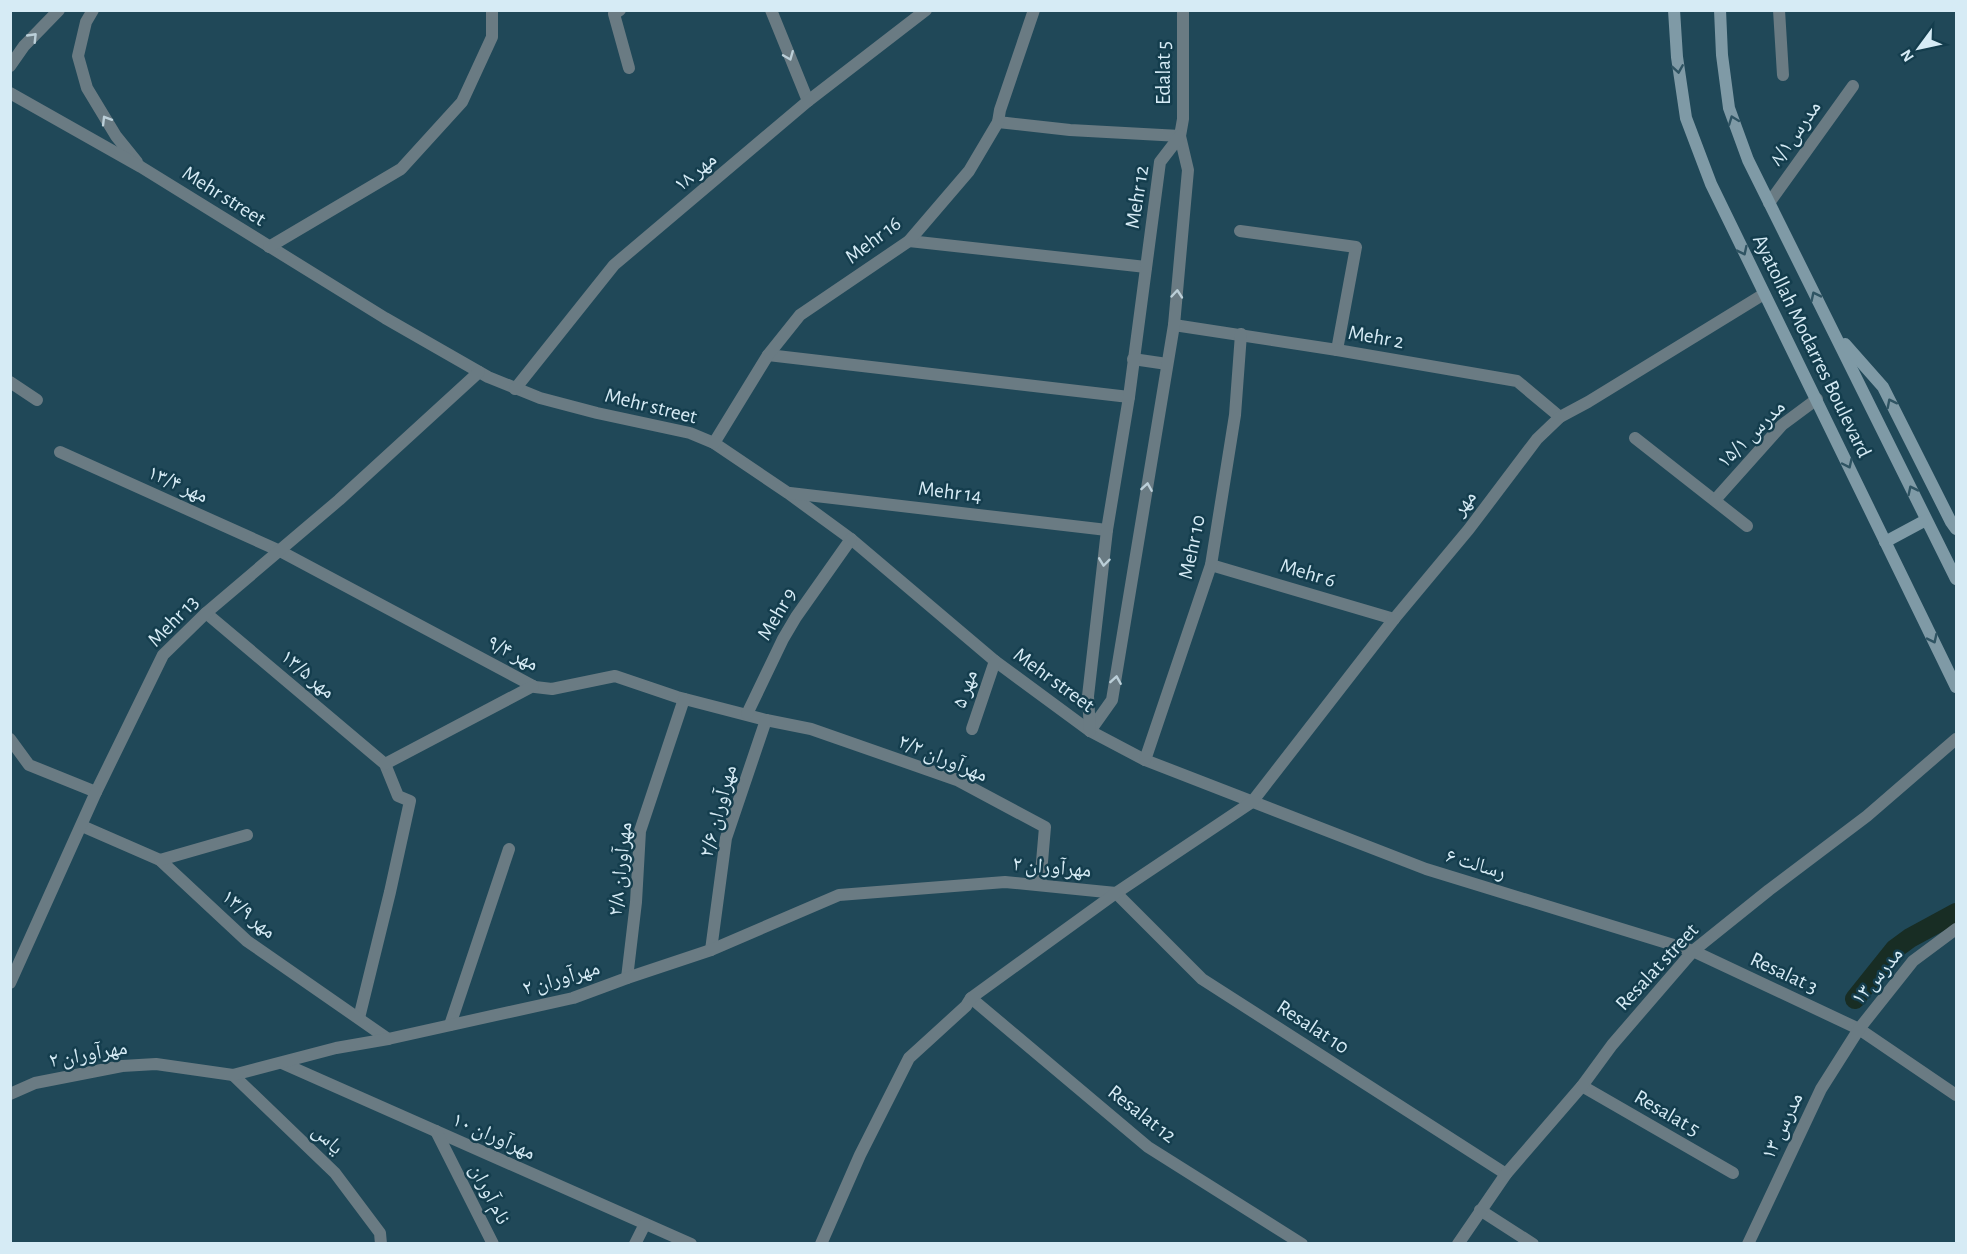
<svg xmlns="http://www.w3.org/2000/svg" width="1967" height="1254" font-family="'Alegreya Sans','Noto Naskh Arabic',sans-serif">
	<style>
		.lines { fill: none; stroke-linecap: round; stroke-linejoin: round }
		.canal { stroke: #182d24; stroke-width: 20 }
		.street { stroke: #6a7b83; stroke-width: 12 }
		.secondary { stroke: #7f9aa6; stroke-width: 12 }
		.oneway { stroke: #bbcfd8 }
		.oneway2 { stroke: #2f5463 }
		.labels { text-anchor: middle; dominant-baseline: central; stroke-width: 5; stroke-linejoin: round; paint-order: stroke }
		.street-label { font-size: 21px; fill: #d6ebf5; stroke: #143d4d }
	</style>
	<rect width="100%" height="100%" fill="#204858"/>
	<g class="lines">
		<polyline class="canal" points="1855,999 1895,949 1910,938 1956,913"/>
		<g class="street">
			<polyline points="93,10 86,22 78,56 87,88 116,136 137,162"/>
			<polyline points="620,10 614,14 629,68"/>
			<polyline points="771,10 808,101"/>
			<polyline points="1779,10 1783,75"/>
			<polyline points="10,66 24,46 59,10"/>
			<polyline points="10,93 141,167 385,318 488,377 540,398 597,413 690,433 714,443 788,493 851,539 995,661 1090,731 1145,760 1426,869 1693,951 1859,1029 1956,1095"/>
			<polyline points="998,122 1070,130 1180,136"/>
			<polyline points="1769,203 1853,86"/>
			<polyline points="1240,231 1356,247 1337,350"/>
			<polyline points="909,241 1146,267"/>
			<polyline points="269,247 401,169 462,102 492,37 492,10"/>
			<polyline points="1174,325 1337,350 1517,381 1560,417"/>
			<polyline points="768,355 1129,397"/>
			<polyline points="1133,359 1167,364"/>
			<polyline points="10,382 37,400"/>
			<polyline points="515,389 614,265 808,101 926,10"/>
			<polyline points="1635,438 1747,526"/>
			<polyline points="714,443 768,355 800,315 909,241 969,171 998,122 1000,110 1034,10"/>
			<polyline points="60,452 280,551 535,687 552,689 615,676 677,697 766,720 811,729 957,780 1045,827 1040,885"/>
			<polyline points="790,493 1107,530"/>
			<polyline points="1715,500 1782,425 1817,399"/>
			<polyline points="1211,565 1394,619"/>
			<polyline points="206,613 385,764 398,796 410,801 390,892 359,1018"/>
			<polyline points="747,714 783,639 796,617 851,539"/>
			<polyline points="972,729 995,661"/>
			<polyline points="1090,731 1112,700 1174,325 1188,170 1180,136 1183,119 1183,10"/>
			<polyline points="1090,731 1088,696 1107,530 1129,397 1160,162 1180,136"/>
			<polyline points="10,739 29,765 96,792"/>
			<polyline points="1145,760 1211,565 1235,415 1241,334"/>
			<polyline points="385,764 533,686"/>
			<polyline points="82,826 160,860 247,941 388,1039"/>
			<polyline points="160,860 247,835"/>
			<polyline points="711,950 726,838 766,720"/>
			<polyline points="627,978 636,902 640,831 684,699"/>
			<polyline points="10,983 96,792 163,655 206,613 339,500 479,372"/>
			<polyline points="971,998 1148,1147 1302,1244"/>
			<polyline points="450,1025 509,849"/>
			<polyline points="282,1063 691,1244"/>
			<polyline points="233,1075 335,1173 380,1233 381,1244"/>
			<polyline points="1582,1086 1733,1173"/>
			<polyline points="10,1094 35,1083 122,1066 156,1064 233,1075 336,1048 388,1039 573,998 627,978 711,950 839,895 1005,882 1116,893 1202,979 1506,1174"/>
			<polyline points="436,1131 493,1244"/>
			<polyline points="1480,1210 1533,1244"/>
			<polyline points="635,1244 645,1224"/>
			<polyline points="821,1244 860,1155 909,1058 966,1006 971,998 1116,893 1252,802 1394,619 1469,529 1537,439 1560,417 1588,402 1764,294"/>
			<polyline points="1458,1244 1506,1174 1582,1086 1612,1045 1693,951 1769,890 1867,816 1956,739"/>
			<polyline points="1748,1244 1821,1089 1859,1029 1913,961 1956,929"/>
		</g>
		<g class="secondary">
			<polyline points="1674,10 1677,57 1686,118 1711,184 1956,687"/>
			<polyline points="1720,10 1722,55 1729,108 1748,160 1956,579"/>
			<polyline points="1845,344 1883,387 1951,522 1956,529"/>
			<polyline points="1885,542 1926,520"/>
		</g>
	</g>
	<defs><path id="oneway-chevron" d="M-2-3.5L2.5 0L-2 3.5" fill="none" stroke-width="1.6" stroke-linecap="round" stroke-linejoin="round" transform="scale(1.5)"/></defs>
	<g class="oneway">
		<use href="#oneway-chevron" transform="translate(33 37) rotate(-46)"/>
		<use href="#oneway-chevron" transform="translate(789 56) rotate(68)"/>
		<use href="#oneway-chevron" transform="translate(106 120) rotate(-121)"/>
		<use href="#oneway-chevron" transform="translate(1177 294) rotate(-85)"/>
		<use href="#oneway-chevron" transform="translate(1147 487) rotate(-81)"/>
		<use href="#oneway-chevron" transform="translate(1104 562) rotate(97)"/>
		<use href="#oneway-chevron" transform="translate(1116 680) rotate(-81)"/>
	</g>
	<g class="oneway2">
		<use href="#oneway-chevron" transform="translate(1678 69) rotate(81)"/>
		<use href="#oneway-chevron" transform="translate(1733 120) rotate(-111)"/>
		<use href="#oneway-chevron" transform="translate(1743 251) rotate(64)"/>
		<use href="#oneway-chevron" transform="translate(1815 296) rotate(-116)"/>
		<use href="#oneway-chevron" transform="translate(1891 403) rotate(-117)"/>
		<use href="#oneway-chevron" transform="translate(1848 464) rotate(65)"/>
		<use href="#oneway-chevron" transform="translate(1912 490) rotate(-116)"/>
		<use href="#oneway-chevron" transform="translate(1933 639) rotate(64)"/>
	</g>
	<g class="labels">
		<g class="street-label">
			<text transform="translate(1163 73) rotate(-90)">Edalat 5</text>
			<text transform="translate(1795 133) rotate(-55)">مدرس۸/۱</text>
			<text transform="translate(695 172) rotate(-40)">مهر ۱۸</text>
			<text transform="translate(224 196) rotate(32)">Mehr street</text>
			<text transform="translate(1137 197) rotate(-81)">Mehr 12</text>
			<text transform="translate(873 240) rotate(-37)">Mehr 16</text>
			<text transform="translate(1376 337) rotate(10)">Mehr 2</text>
			<text transform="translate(1812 346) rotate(64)">Ayatollah Modarres Boulevard</text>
			<text transform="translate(651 406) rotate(14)">Mehr street</text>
			<text transform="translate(1751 434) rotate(-45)">مدرس ۱۵/۱</text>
			<text transform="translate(178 484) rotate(24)">مهر ۱۳/۴</text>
			<text transform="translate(950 492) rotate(7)">Mehr 14</text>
			<text transform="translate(1464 503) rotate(-53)">مهر</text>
			<text transform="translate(1192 547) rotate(-78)">Mehr 10</text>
			<text transform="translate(1308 573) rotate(17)">Mehr 6</text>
			<text transform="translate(777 614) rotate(-59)">Mehr 9</text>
			<text transform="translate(173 621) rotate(-46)">Mehr 13</text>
			<text transform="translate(513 653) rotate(27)">مهر ۹/۴</text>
			<text transform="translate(308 674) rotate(40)">مهر ۱۳/۵</text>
			<text transform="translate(1054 680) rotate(36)">Mehr street</text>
			<text transform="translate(965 689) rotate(-71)">مهر ۵</text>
			<text transform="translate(943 758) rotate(22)">مهرآوران ۲/۲</text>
			<text transform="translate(718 811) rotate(-75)">مهرآوران ۲/۶</text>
			<text transform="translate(1476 864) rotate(17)">رسالت ۶</text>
			<text transform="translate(1052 867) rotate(5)">مهرآوران ۲</text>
			<text transform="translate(620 869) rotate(-84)">مهرآوران ۲/۸</text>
			<text transform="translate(249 914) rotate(40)">مهر ۱۳/۹</text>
			<text transform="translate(1657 967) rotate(-47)">Resalat street</text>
			<text transform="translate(1784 973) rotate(25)">Resalat 3</text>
			<text transform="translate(1877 976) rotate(-50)">مدرس۱۳</text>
			<text transform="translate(561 978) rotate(-16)">مهرآوران ۲</text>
			<text transform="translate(1313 1027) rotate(33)">Resalat 10</text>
			<text transform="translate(88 1054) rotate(-10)">مهرآوران ۲</text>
			<text transform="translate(1667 1113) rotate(30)">Resalat 5</text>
			<text transform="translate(1142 1114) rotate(38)">Resalat 12</text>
			<text transform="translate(1782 1126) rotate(-65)">مدرس ۱۳</text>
			<text transform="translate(494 1136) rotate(24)">مهرآوران ۱۰</text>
			<text transform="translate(328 1139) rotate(44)">یاس</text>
			<text transform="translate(490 1194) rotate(63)">نام آوران</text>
		</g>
	</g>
	<rect width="1967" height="1254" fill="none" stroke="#d6ebf5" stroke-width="24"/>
	<g transform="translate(1919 48) rotate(237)" stroke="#143d4d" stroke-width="4.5" paint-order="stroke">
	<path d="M0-4.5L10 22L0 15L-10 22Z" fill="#d6ebf5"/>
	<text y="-9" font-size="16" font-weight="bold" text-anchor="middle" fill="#d6ebf5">N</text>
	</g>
</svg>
